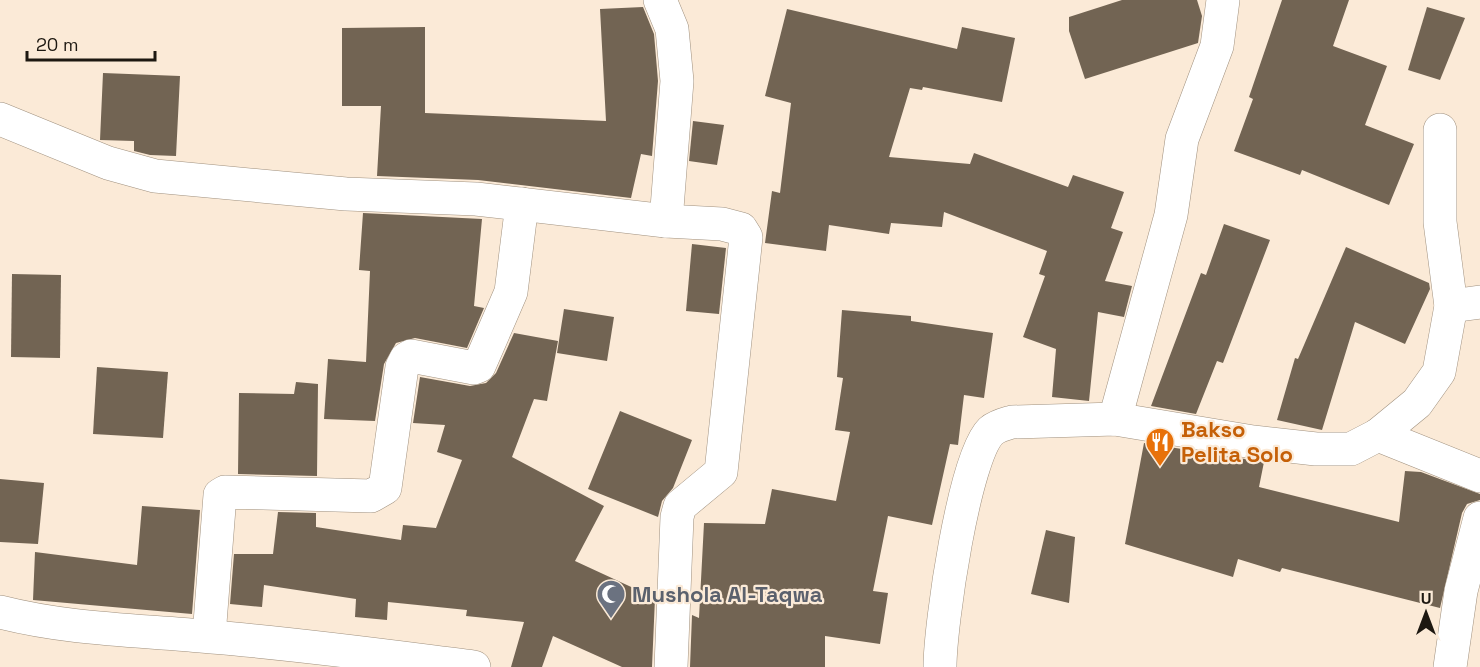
<svg xmlns="http://www.w3.org/2000/svg" width="1480" height="667" font-family="'Space Grotesk',sans-serif">
	<style>
		.building { fill: #726453 }
		.lines { fill: none; stroke-linecap: round; stroke-linejoin: round }
		.minor-casing { stroke: #a0917f; stroke-width: 34 }
		.minor { stroke: #fff; stroke-width: 33 }
		.labels { text-anchor: middle; dominant-baseline: central; stroke-width: 4.5; stroke-linejoin: round; paint-order: stroke }
		.food-label { font-size: 22px; font-weight: bold; fill: #c56008; stroke: #fbead7; text-anchor: start }
		.worship-label { font-size: 22px; font-weight: bold; fill: #5b616d; stroke: #fbead7; text-anchor: start }
	</style>
	<rect width="100%" height="100%" fill="#fbead7"/>
	<g class="building">
		<polygon points="1122,0 1197,0 1202,16 1198,43 1085,79 1069,31 1069,17"/>
		<polygon points="1282,0 1349,0 1333,46 1387,66 1365,125 1414,144 1389,205 1302,170 1300,175 1234,151 1253,99 1249,97"/>
		<polygon points="643,7 654,34 658,81 652,156 641,154 631,198 478,180 377,176 381,106 342,106 342,28 425,27 425,113 606,121 600,9"/>
		<polygon points="1427,7 1465,18 1440,80 1408,70"/>
		<polygon points="787,9 957,49 962,27 1015,38 1002,102 923,87 922,90 910,88 889,157 970,164 974,153 1068,187 1073,175 1124,192 1111,228 1123,232 1105,281 1132,286 1124,317 1098,312 1089,401 1052,397 1056,349 1023,337 1045,276 1039,274 1047,251 944,212 942,227 891,223 889,234 829,225 826,251 765,243 772,191 780,193 791,103 765,96"/>
		<polygon points="103,73 180,76 176,156 150,155 134,151 134,141 100,140"/>
		<polygon points="693,121 724,125 717,165 689,161"/>
		<polygon points="363,213 482,219 474,306 484,308 467,348 415,338 396,343 384,364 375,421 324,419 328,359 366,362 370,271 359,270"/>
		<polygon points="1224,224 1270,240 1223,363 1217,361 1196,414 1151,406 1201,273 1206,275"/>
		<polygon points="692,244 726,248 719,314 686,311"/>
		<polygon points="1346,247 1429,283 1430,289 1405,344 1355,322 1322,430 1277,420 1295,358 1298,359"/>
		<polygon points="12,274 61,275 60,358 11,357"/>
		<polygon points="564,309 614,317 607,361 557,353"/>
		<polygon points="842,310 911,316 911,321 993,333 984,398 964,395 958,445 950,444 932,525 888,516 873,591 888,593 880,644 825,636 825,667 690,667 692,615 699,618 704,523 765,524 772,489 836,501 850,432 835,430 843,378 837,377"/>
		<polygon points="514,333 558,341 547,401 534,399 512,457 604,506 575,561 655,598 652,667 622,667 553,636 542,667 511,667 524,622 466,616 467,610 388,602 387,620 355,617 356,599 264,585 262,607 230,604 234,554 273,554 278,512 316,513 316,527 401,540 403,525 436,528 462,460 437,452 445,425 413,423 420,377 470,386 486,383 496,373"/>
		<polygon points="97,367 168,372 163,438 93,434"/>
		<polygon points="296,382 318,384 317,476 238,474 239,393 294,394"/>
		<polygon points="620,411 692,440 673,488 662,501 658,517 588,489"/>
		<polygon points="1144,443 1264,462 1259,487 1399,522 1405,471 1421,472 1480,494 1480,500 1467,504 1462,513 1440,608 1282,568 1280,572 1238,559 1233,577 1125,544"/>
		<polygon points="0,479 44,483 38,544 0,542"/>
		<polygon points="142,506 200,510 192,614 33,600 35,552 137,565"/>
		<polygon points="1046,530 1075,537 1069,603 1031,594"/>
	</g>
	<g class="lines">
		<g class="minor-casing">
			<g id="minor">
				<polyline points="660,0 672,29 677,81 666,221 722,224 741,229 746,237 721,472 680,506 677,517 671,667"/>
				<polyline points="0,119 108,163 155,176 346,194 476,199 666,221"/>
				<polyline points="1451,306 1480,302"/>
				<polyline points="1115,419 1171,215 1182,139 1217,46 1223,0"/>
				<polyline points="1378,435 1480,476"/>
				<path d="M0,612C70,630 140,630 212,637C299,644 386,656 474,667"/>
				<polyline points="209,636 220,495 225,492 371,496 385,488 402,367 406,359 411,356 474,368 479,366 511,292 522,204"/>
				<path d="M940,667C940,626 964,457 991,431C997,426 1005,424 1012,422L1115,419L1253,442L1316,449H1351L1378,435L1417,403L1439,372L1451,306L1440,222V130"/>
				<polyline points="1450,667 1461,591 1480,518"/>
			</g>
		</g>
		<use href="#minor" class="minor"/>
	</g>
	<defs>
		<g id="restaurant-pin" transform="scale(1.5)"><path d="M0 17L-7.5 6A9.5 9.5 0 1 1 7.5 6Z" fill="#e8710a" stroke="#fbead7"/><path d="M-5-6h1v4h1v-4h1v4h1v-4h1v5L-1.5 .5V6h-2V.5L-5-1ZM5-6V6H3V1.5H1.5Q1.5-4 5-6Z" fill="#fff"/></g>
		<g id="mosque-pin" transform="scale(1.5)"><path d="M0 17L-7.5 6A9.5 9.5 0 1 1 7.5 6Z" fill="#6b7280" stroke="#fbead7"/><path d="M3.5-4.9A6 6 0 1 0 3.5 4.9A5 5 0 1 1 3.5-4.9Z" fill="#fff"/></g>
	</defs>
	<g fill-rule="evenodd">
		<use href="#restaurant-pin" x="1160" y="442"/>
		<use href="#mosque-pin" x="611" y="594"/>
	</g>
	<g class="labels">
		<g class="food-label">
			<text x="1181" y="429">Bakso<tspan x="1181" dy="25">Pelita Solo</tspan></text>
		</g>
		<g class="worship-label">
			<text x="632" y="594">Mushola Al-Taqwa</text>
		</g>
	</g>
	<g transform="translate(1426 613)" stroke="#fbead7" stroke-width="4.5" paint-order="stroke">
	<path d="M0-4.5L10 22L0 15L-10 22Z" fill="#1d1811"/>
	<text y="-9" font-size="16" font-weight="bold" text-anchor="middle" fill="#1d1811">U</text>
	</g>
	<path d="M27 51v9h128v-9" fill="none" stroke="#1d1811" stroke-width="3"/>
	<text x="36" y="51" font-size="18" fill="#1d1811" stroke="#fbead7" stroke-width="4.5" paint-order="stroke">20 m</text>
</svg>
